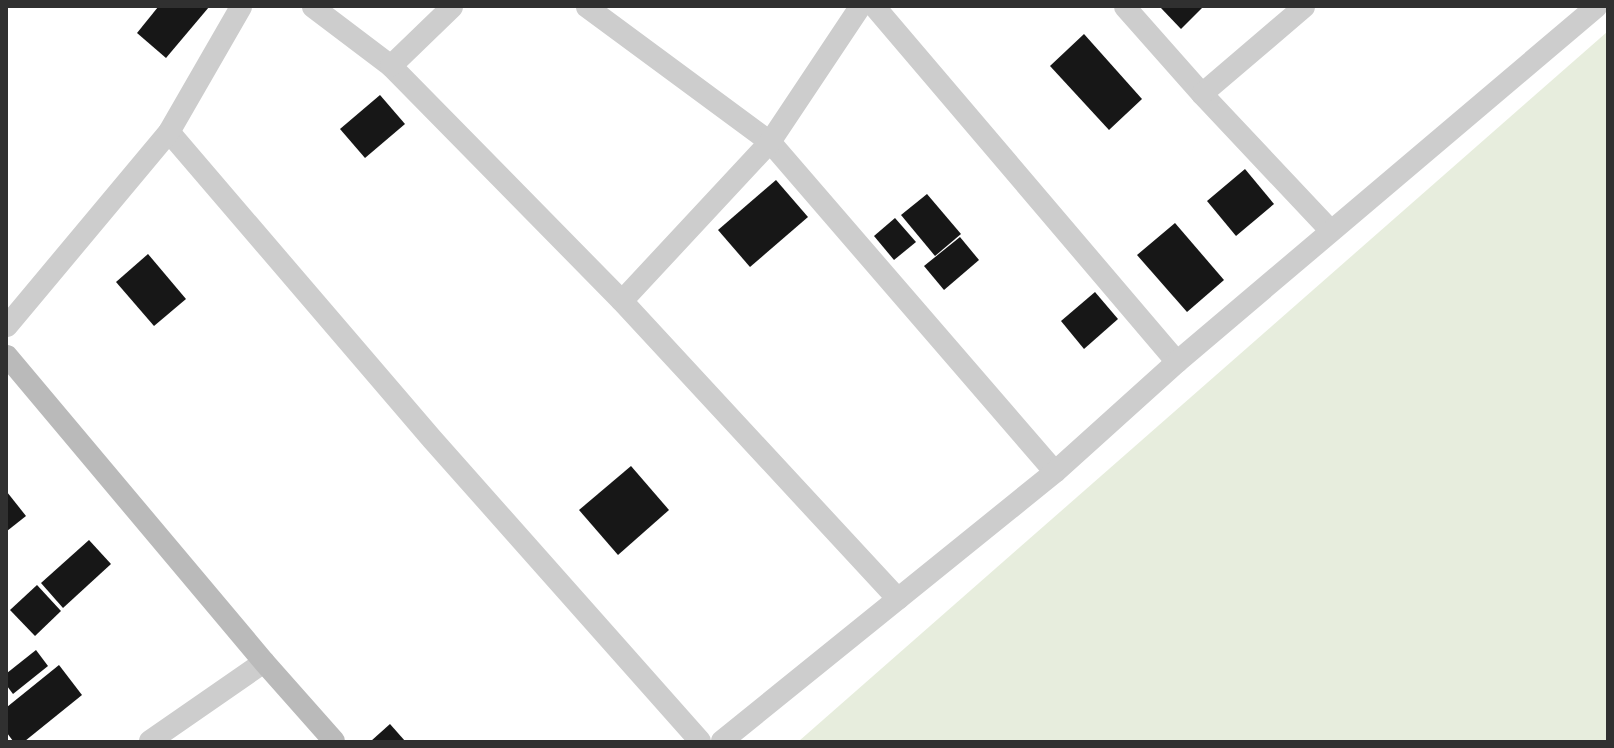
<svg xmlns="http://www.w3.org/2000/svg" width="1614" height="748" font-family="Quicksand,sans-serif">
	<style>
		.green { fill: #e7eddd }
		.building { fill: #171717 }
		.lines { fill: none; stroke-linecap: round; stroke-linejoin: round }
		.minor { stroke: #cdcdcd; stroke-width: 22 }
		.secondary { stroke: #bababa; stroke-width: 22 }
	</style>
	<rect width="100%" height="100%" fill="#fff"/>
	<polygon class="green" points="1607,32 1607,741 799,741"/>
	<g class="building">
		<polygon points="158,7 209,7 166,58 137,33"/>
		<polygon points="1160,7 1203,7 1181,29"/>
		<polygon points="1084,34 1142,99 1109,130 1050,66"/>
		<polygon points="380,95 405,124 365,158 340,129"/>
		<polygon points="1245,169 1274,204 1236,236 1207,201"/>
		<polygon points="776,180 808,217 750,267 718,230"/>
		<polygon points="927,194 961,234 935,256 901,215"/>
		<polygon points="895,218 916,242 894,260 874,236"/>
		<polygon points="1175,223 1224,280 1187,312 1137,255"/>
		<polygon points="960,237 979,260 944,290 924,266"/>
		<polygon points="148,254 186,299 154,326 116,282"/>
		<polygon points="1095,292 1118,319 1084,349 1061,321"/>
		<polygon points="631,466 669,510 618,555 579,510"/>
		<polygon points="7,492 26,516 7,531"/>
		<polygon points="89,540 111,564 63,608 41,583"/>
		<polygon points="37,585 61,611 35,636 10,610"/>
		<polygon points="36,650 48,666 13,694 7,686 7,673"/>
		<polygon points="59,665 82,695 25,741 13,741 7,733 7,707"/>
		<polygon points="390,724 405,741 371,741"/>
	</g>
	<g class="lines">
		<g class="minor">
			<polyline points="313,7 391,66 622,301 898,599"/>
			<polyline points="587,7 770,142 1055,472"/>
			<polyline points="875,7 1177,362"/>
			<polyline points="1125,7 1202,94 1331,231"/>
			<polyline points="391,66 452,7"/>
			<polyline points="1202,94 1304,7"/>
			<polyline points="169,132 432,439 700,741"/>
			<polyline points="622,301 770,142 860,7"/>
			<polyline points="7,326 169,132 241,7"/>
			<polyline points="150,741 264,662"/>
			<polyline points="722,741 1055,472 1177,362 1596,7"/>
		</g>
		<polyline class="secondary" points="7,356 264,662 334,741"/>
	</g>
	<rect width="1614" height="748" fill="none" stroke="#303030" stroke-width="16"/>
</svg>
